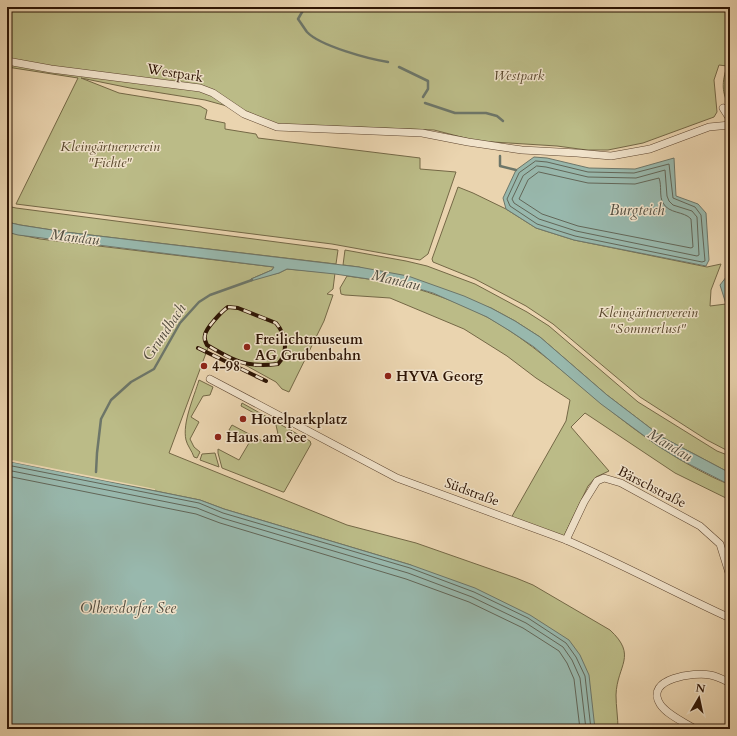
<svg xmlns="http://www.w3.org/2000/svg" width="737" height="736" font-family="Cardo,serif">
	<style>
		.green { fill: #bbbb87; stroke: #746846 }
		.water { fill: #98b8ad; stroke: #6d7669 }
		.pier { fill: #ead4af }
		.lines { fill: none; stroke-linecap: round; stroke-linejoin: round }
		.shore { stroke: #626658; stroke-width: 1 }
		.stream { stroke: #6d7669; stroke-width: 2.5 }
		.minor-casing { stroke: #5c442f; stroke-width: 8 }
		.minor { stroke: #f1e3cb; stroke-width: 7 }
		.rail-casing { stroke: #2d1404; stroke-width: 4 }
		.rail { stroke: #f1e3cb; stroke-width: 2.5; stroke-dasharray: 8; stroke-linecap: butt }
		.poi-dot { fill: #8f2418; stroke: #f1e3cb; stroke-width: 1.5 }
		.labels { text-anchor: middle; dominant-baseline: central; stroke-width: 3; stroke-linejoin: round; paint-order: stroke }
		.street-label { font-size: 14px; fill: #2d1404; stroke: #f1e3cb }
		.park-label { font-size: 14px; font-style: italic; fill: #58462b; stroke: #f1e3cb }
		.poi-label { font-size: 14px; font-weight: bold; fill: #2d1404; stroke: #f1e3cb; text-anchor: start }
		.water-label { font-size: 15px; font-style: italic; fill: #524d3f; stroke: #f1e3cb }
	</style>
	<rect width="100%" height="100%" fill="#ead4af"/>
	<filter id="stains"><feTurbulence type="fractalNoise" baseFrequency=".005" numOctaves="4"/><feColorMatrix values="0 0 0 0 .2 0 0 0 0 .09 0 0 0 0 .02 0 0 0 .5 -.17"/></filter>
	<radialGradient id="worn" r=".72"><stop offset=".6" stop-color="#630" stop-opacity="0"/><stop offset="1" stop-color="#630" stop-opacity=".3"/></radialGradient>
	<g class="green">
		<path d="M7,7H730V108C721,91 722,83 727,66L719,65L714,80L717,112L714,117L643,143L608,150H587L557,146L477,141L434,130L277,124L245,111L205,100L130,88L81,78L119,93L200,106L207,110L205,119L225,123V129L256,134L258,138L420,158V169L456,172L428,254L420,260L332,244L16,204L78,78L7,67Z"/>
		<polygon points="458,187 473,193 506,209 536,228 574,240 707,267 721,264 711,290 710,306 726,304 730,306 730,452 707,440 640,397 553,324 526,306 475,279 433,262 432,259"/>
		<polygon points="7,206 16,208 338,250 336,264 65,232 20,225 7,222"/>
		<path d="M7,232L40,239L274,267L272,270L251,279L279,273L287,269L335,273L333,289L327,294L333,295L324,321L289,392L282,389L276,382L209,345L169,453L347,525L416,543L516,578L533,585L610,630C638,656 617,665 616,695C616,706 618,718 618,729H595V726L411,565L224,509L200,500L7,461Z"/>
		<polygon points="345,250 406,261 427,266 475,284 527,312 549,326 638,402 717,451 730,456 730,473 662,437 607,395 540,337 515,321 491,308 359,267 343,265"/>
		<path d="M347,276C367,279 388,281 407,286C433,293 465,305 489,318C530,341 564,373 600,402C640,435 682,465 730,485V500L675,473L585,413L571,427L609,471L596,477L588,486L564,536L511,518L566,421L570,400L536,378L507,356L464,329L390,298L345,295L341,294L340,288Z"/>
		<path d="M199,380L213,387L210,395L203,396L191,417L199,422L190,439L194,447L200,452L197,458L194,457C192,451 187,445 186,440C182,423 194,397 199,380Z"/>
		<polygon points="242,403 310,441 311,444 284,492 283,492 222,468 218,453 218,449 239,460 249,443 244,440 245,439 229,430 232,425 266,443 274,441 278,434 276,425 241,406"/>
		<polygon points="215,453 219,467 200,460 202,454"/>
	</g>
	<g class="water">
		<polygon points="534,157 547,158 589,168 635,169 674,158 676,196 698,204 706,213 709,260 706,266 574,240 536,228 506,209 503,198 516,170"/>
		<polygon points="7,222 20,225 65,232 359,267 408,276 464,296 491,308 515,321 540,337 607,395 662,437 730,473 730,485 681,460 658,446 601,404 534,347 510,331 487,317 433,293 406,285 389,282 335,274 287,269 279,273 251,281 250,280 251,279 272,270 274,267 18,235 7,232"/>
		<polygon points="730,272 730,306 726,304 720,285"/>
		<polygon points="7,461 200,500 224,509 411,565 475,588 530,615 569,640 580,655 589,675 595,729 7,729"/>
	</g>
	<polygon class="pier" points="7,459 155,489 155,490 107,481 7,461"/>
	<g class="lines">
		<g class="shore">
			<polygon points="536,161 547,162 588,172 634,173 669,164 673,198 695,207 701,215 705,261 702,262 575,236 537,224 510,206 507,199 519,173"/>
			<polygon points="537,166 546,167 588,177 636,178 665,170 667,196 669,201 673,205 692,211 697,217 699,255 697,256 576,231 539,219 514,203 512,199 523,176"/>
			<path d="M539,172L588,183L635,184L659,178C662,186 659,196 663,203C669,214 684,211 691,219L693,247L691,248L578,226L542,214L519,199L528,180Z"/>
			<polyline points="7,465 199,503 223,513 410,568 474,592 528,618 566,643 576,657 585,676 591,729"/>
			<polyline points="7,470 197,508 222,518 408,573 472,597 526,623 563,647 572,660 580,678 586,729"/>
			<polyline points="7,476 196,514 220,523 406,579 469,602 523,628 559,651 567,663 574,679 580,729"/>
		</g>
		<g class="stream">
			<path d="M305,7L298,19C301,23 304,28 307,32C320,46 369,59 388,62"/>
			<polyline points="399,67 428,81 428,89 423,97"/>
			<polyline points="425,103 455,113 486,113 497,116 503,121"/>
			<polyline points="500,156 500,166 516,170"/>
			<polyline points="96,472 97,453 101,419 111,400 131,382 154,369 180,323 199,302 210,295 252,280"/>
		</g>
		<g class="minor-casing">
			<g id="minor">
				<polyline points="7,61 51,69 200,88 213,93 244,114 277,127 422,133 468,142 522,150 577,153 611,156 650,149 709,127 730,125"/>
				<polyline points="723,108 730,119"/>
				<path d="M210,379L397,478L566,540C622,564 675,593 730,618"/>
				<polyline points="566,540 584,502 597,481 604,478 621,483 700,526 720,544 730,576"/>
				<path d="M695,729C684,722 667,715 660,704C644,678 695,672 710,675C717,676 724,680 730,683"/>
			</g>
		</g>
		<use href="#minor" class="minor"/>
		<g class="rail-casing">
			<g id="rail">
				<path d="M228,307L238,308L276,323C286,335 289,352 278,364C246,368 234,361 207,345C205,341 204,339 205,335C206,328 222,311 228,307Z"/>
				<polyline points="198,348 266,381"/>
			</g>
		</g>
		<use href="#rail" class="rail"/>
	</g>
	<g class="poi-dot">
		<circle cx="247" cy="347" r="4"/>
		<circle cx="204" cy="366" r="4"/>
		<circle cx="388" cy="376" r="4"/>
		<circle cx="243" cy="419" r="4"/>
		<circle cx="218" cy="437" r="4"/>
	</g>
	<g class="labels">
		<g class="street-label">
			<text transform="translate(175 73) rotate(9)">Westpark</text>
			<text transform="translate(652 487) rotate(27)">Bärschstraße</text>
			<text transform="translate(472 492) rotate(20)">Südstraße</text>
		</g>
		<g class="park-label">
			<text x="519" y="75">Westpark</text>
			<text x="110" y="146">Kleingärtnerverein<tspan x="110" dy="16">"Fichte"</tspan></text>
			<text x="648" y="312">Kleingärtnerverein<tspan x="648" dy="16">"Sommerlust"</tspan></text>
		</g>
		<g class="poi-label">
			<text x="255" y="339">Freilichtmuseum<tspan x="255" dy="16">AG Grubenbahn</tspan></text>
			<text x="212" y="366">4-98</text>
			<text x="396" y="376">HYVA Georg</text>
			<text x="251" y="419">Hotelparkplatz</text>
			<text x="226" y="437">Haus am See</text>
		</g>
		<g class="water-label">
			<text x="637" y="210">Burgteich</text>
			<text transform="translate(75 237) rotate(7)">Mandau</text>
			<text transform="translate(396 280) rotate(13)">Mandau</text>
			<text transform="translate(164 332) rotate(-56)">Grundbach</text>
			<text transform="translate(670 445) rotate(31)">Mandau</text>
			<text x="128" y="608">Olbersdorfer See</text>
		</g>
	</g>
	<rect width="737" height="736" fill="none" stroke="#ead4af" stroke-width="24"/>
	<rect x="8" y="8" width="721" height="720" fill="none" stroke="#2d1404" stroke-width="2"/>
	<rect x="12" y="12" width="713" height="712" fill="none" stroke="#2d1404"/>
	<g transform="translate(699 698) rotate(9)" stroke="#f1e3cb" stroke-width="3" paint-order="stroke">
	<path d="M0-3L7 15L0 10L-7 15Z" fill="#2d1404"/>
	<text y="-6" font-size="11" font-weight="bold" text-anchor="middle" fill="#2d1404">N</text>
	</g>
	<rect width="100%" height="100%" filter="url(#stains)"/>
	<rect width="100%" height="100%" fill="url(#worn)"/>
</svg>
